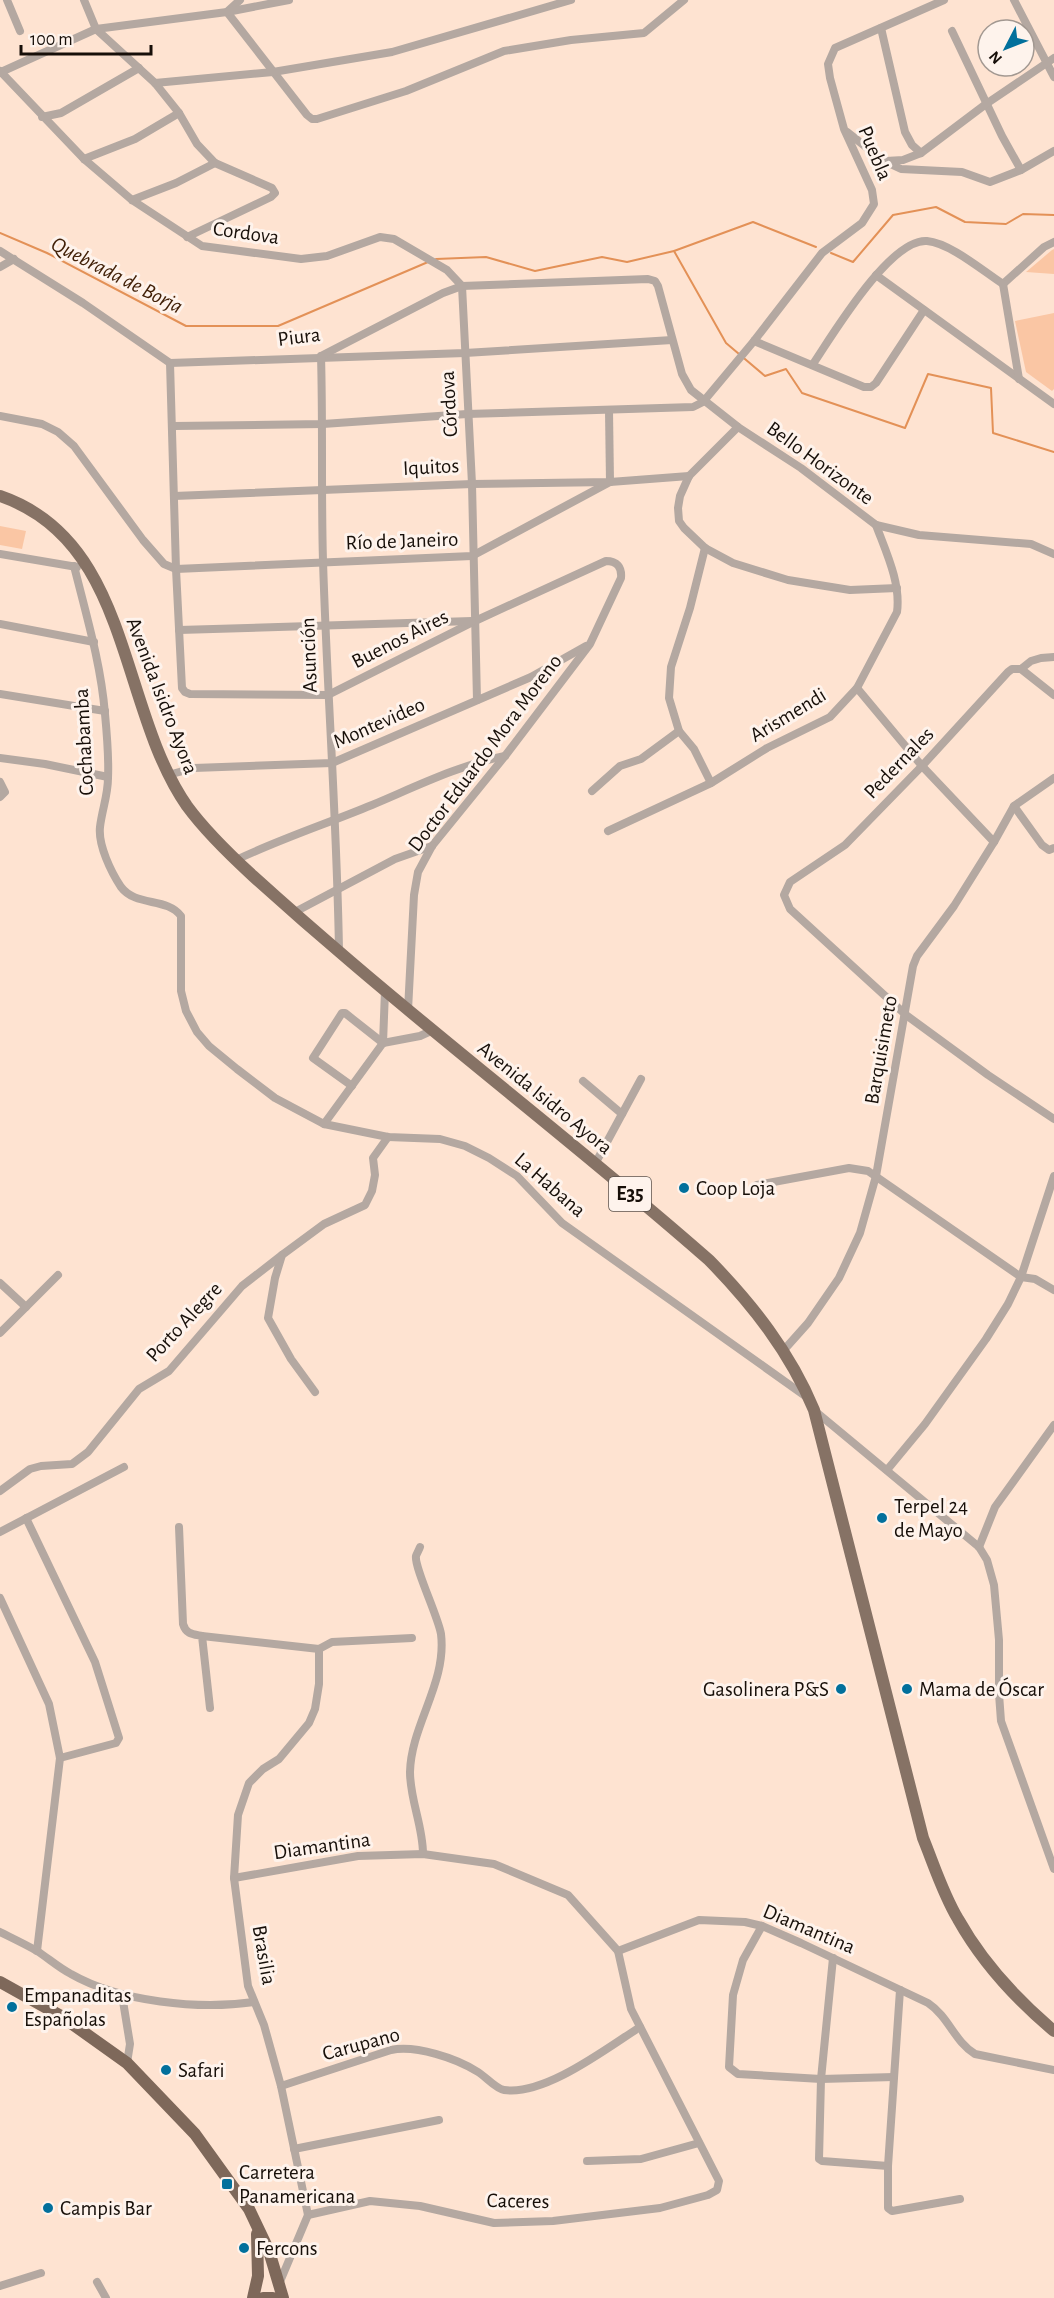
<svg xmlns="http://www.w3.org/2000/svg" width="1054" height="2298" font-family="'Alegreya Sans',sans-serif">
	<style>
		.green { fill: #fac6a4 }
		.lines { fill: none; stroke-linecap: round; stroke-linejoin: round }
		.stream { stroke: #e39157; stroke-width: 2 }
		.minor { stroke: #b4a8a1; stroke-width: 8 }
		.primary { stroke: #867265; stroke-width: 12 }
		.trunk { stroke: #7e685a; stroke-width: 12 }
		.poi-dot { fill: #02709c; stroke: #fef3ec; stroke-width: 2 }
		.labels { text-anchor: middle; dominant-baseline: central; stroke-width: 6; stroke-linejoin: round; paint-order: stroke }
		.shield { fill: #fef3ec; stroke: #5c534d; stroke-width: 1.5 }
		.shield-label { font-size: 20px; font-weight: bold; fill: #170f09 }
		.street-label { font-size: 21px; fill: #170f09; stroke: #fef3ec }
		.poi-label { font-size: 21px; fill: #170f09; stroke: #fef3ec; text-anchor: start }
		.water-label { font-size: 22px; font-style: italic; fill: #422108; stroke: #fef3ec }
	</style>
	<rect width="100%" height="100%" fill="#fee3d1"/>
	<g class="green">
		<polygon points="1054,249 1054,274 1026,272 1052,250"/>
		<polygon points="1054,313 1054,389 1052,391 1026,372 1015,321"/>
		<polygon points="0,526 26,531 22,549 0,545"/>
	</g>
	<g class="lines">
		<g class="stream">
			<polyline points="0,233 47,253 186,326 278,326 428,262"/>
			<polyline points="674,251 726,343 765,376 786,369 802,393 905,428 928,374 991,388 993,433 1054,452"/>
			<polyline points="831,253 853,262 893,215 936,207 965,222 1006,224 1023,214 1054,215"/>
			<polyline points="436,259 486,257 535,271 602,257 627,262 674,251 753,222 816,247"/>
		</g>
		<g class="minor">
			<polyline points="7,0 20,31"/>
			<polyline points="84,0 96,29 155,83 179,113 197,144 215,163 272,188 275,193 271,197 187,237"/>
			<polyline points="1014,0 1054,77"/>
			<polyline points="228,11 240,0"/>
			<polyline points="227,12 307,115 312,119 317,119 406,91 504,51 571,40 644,33 684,0"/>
			<polyline points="881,28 905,132 912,145 921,153"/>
			<polyline points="952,31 1002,136 1021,170"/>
			<polyline points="0,71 84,159 132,200 202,246 301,259 327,256 380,237 394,239 447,270 462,286 472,484 477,700"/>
			<polyline points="1,72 96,29 227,12 289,0"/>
			<polyline points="155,83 273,72 392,52 571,0"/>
			<polyline points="42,117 61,113 139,68"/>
			<polyline points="847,132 884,161 901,169 962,172 990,182 1021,170 1054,151"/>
			<polyline points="84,159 135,139 179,113"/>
			<polyline points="886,161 903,160 921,153 986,104 1054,58"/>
			<polyline points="132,200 176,183 215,163"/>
			<polyline points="0,251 83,303 170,363 465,353 672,340"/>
			<polyline points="0,267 14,259"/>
			<polyline points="876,275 1054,404"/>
			<polyline points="1003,284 1019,379"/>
			<polyline points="1003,284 1044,247 1054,242"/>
			<polyline points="754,341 864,387 871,387 876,383 924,310"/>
			<polyline points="321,356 443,293 462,286 648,279 655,281 658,286 682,374 691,390 738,427 801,468 876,525 919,535 1031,544 1054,554"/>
			<path d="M321,356C323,425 321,493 323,561C327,691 337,821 339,951"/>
			<path d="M170,363L176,569L182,688L185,692L190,694L328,695L475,621L606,561C617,561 622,567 621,578L590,644L505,756L432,846L418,872L414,895L408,1010"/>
			<path d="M813,364C832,336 890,238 927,241C950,243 983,271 1003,284"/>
			<polyline points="609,411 610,482"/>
			<polyline points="0,416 42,424 58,432 74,446 143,540 164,564 176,569 472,556 610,482"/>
			<polyline points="174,426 323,424 467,414 693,407 703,402 754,341 822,253 862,223 874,204 872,190 844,129 830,78 828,64 835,48 944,0"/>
			<polyline points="738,427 689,476 680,496 678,508 679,521 684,528 705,548 733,563 788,580 850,590 897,588"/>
			<polyline points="174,496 472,484 610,482 689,476"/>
			<polyline points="705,548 690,608 671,667 669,698 679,731 694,749 711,783"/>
			<polyline points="0,554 77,567"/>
			<path d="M74,566C86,614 101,664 105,714C107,735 109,757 108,778C108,795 102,810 100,827C98,845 111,872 121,887C136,907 167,897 181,916V991L186,1011L197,1032L209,1046L237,1069L275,1098L324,1124L388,1137L440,1139L465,1146L489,1158L517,1176L562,1223L808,1398"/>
			<polyline points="0,624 94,642"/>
			<polyline points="179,630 472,621"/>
			<polyline points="1054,657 1041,658 1031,661 1021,669 1012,669 1008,672 922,766 845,845 790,882 784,895 790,909 906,1015 988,1075 1054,1119"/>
			<polyline points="1021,669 1054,695"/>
			<polyline points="857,688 922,766 994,842"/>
			<polyline points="0,694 105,711"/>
			<polyline points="0,758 45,764 108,777"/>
			<polyline points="168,775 194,768 332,763 531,677 586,646"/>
			<polyline points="0,782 5,792 0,797"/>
			<polyline points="592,791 620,766 641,759 679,731"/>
			<polyline points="1014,806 1042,845 1049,850 1054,848"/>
			<path d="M608,831L711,783L767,748L830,717L857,688L897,612C901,583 886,552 876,525"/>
			<path d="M236,860C280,839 326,824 372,805C415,787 459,765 505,756"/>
			<polyline points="293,913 395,859 432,846"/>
			<polyline points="383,1043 385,991"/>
			<polyline points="583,1081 622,1114"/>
			<polyline points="352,1086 313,1058 342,1013 345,1013 383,1043"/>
			<polyline points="324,1124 383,1043 420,1036 431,1031"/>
			<polyline points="595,1164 641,1079"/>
			<polyline points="757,1185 849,1168 868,1171 1021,1277 1035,1279 1054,1290"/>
			<polyline points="0,1283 26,1307"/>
			<polyline points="0,1333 58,1275"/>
			<polyline points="783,1351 808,1323 839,1278 860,1233 876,1176 913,966 917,956 954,906 994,842 1014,806 1054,778"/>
			<polyline points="315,1392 291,1359 268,1318 275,1278 282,1255 324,1224 365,1205 372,1191 375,1175 373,1158 388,1137"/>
			<polyline points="815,1411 979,1547 987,1560 994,1585 999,1640 999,1694 1001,1721 1054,1869"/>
			<polyline points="887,1470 925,1424 986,1339 1008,1304 1021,1277 1054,1176"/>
			<polyline points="0,1491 30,1469 41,1466 72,1464 88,1452 139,1389 169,1371 242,1286 282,1255"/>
			<polyline points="26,1518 95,1662 119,1738 116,1743 60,1758"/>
			<path d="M179,1527L183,1624C186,1634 192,1634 202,1636L210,1708"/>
			<polyline points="0,1532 124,1467"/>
			<path d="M420,1547C419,1550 417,1553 416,1556C414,1567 438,1616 441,1634C447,1683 411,1725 410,1772C410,1800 423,1826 423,1854"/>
			<polyline points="979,1547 995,1507 1054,1425"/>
			<polyline points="0,1598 49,1704 60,1758 37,1951"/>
			<polyline points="202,1636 319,1649"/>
			<polyline points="319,1649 332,1642 412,1638"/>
			<path d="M234,1878L358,1856L423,1854L494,1864L568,1895L618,1951L699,1920L745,1922L762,1926L801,1943L928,2003C949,2017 954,2041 975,2054L1054,2070"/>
			<polyline points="762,1926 743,1960 733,1995 729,2067 738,2074 821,2079 894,2077"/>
			<path d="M0,1932C12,1938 25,1944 37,1951C48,1958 59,1968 71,1974C120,2002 199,2010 254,2002"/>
			<polyline points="833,1958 821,2079 819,2159 822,2161 888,2166"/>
			<polyline points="900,1990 888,2166 888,2208 892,2211 960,2199"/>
			<polyline points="122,1995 130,2044 127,2063"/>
			<path d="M281,2086L391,2050C416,2045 456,2058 478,2072C486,2077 496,2089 504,2090C545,2096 607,2048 640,2027"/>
			<polyline points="294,2149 439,2120"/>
			<polyline points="587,2161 641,2159 699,2143"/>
			<polyline points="308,2215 370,2201 420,2206 494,2223 553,2221 660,2208 708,2195 717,2190 719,2181 631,2009 618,1951"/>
			<polyline points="97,2282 106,2298"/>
			<polyline points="279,2284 308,2215 281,2086 264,2025 248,1986 234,1878 238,1815 249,1783 263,1769 279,1759 309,1723 315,1709 319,1684 319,1649"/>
			<polyline points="0,2286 41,2273"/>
		</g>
		<path class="primary" d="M0,496C132,541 118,707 187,806C206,832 229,854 253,876C285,905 317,933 350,961C468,1062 592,1157 709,1260C752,1304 790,1352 814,1410L923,1838C934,1865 943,1894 958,1919C982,1962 1016,1999 1054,2031"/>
		<g class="trunk">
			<polyline points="0,1982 61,2016 127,2063 195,2134 249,2209 269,2251 283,2298"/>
			<polyline points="253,2298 258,2276 257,2234"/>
			<polyline points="263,2298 273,2298"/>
		</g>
	</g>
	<g class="poi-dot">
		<circle cx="684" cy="1188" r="6"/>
		<circle cx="882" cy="1518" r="6"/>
		<circle cx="841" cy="1689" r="6"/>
		<circle cx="907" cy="1689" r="6"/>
		<circle cx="12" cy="2007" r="6"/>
		<circle cx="166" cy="2070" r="6"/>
		<rect x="221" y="2178" width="12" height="12" rx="3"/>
		<circle cx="48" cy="2208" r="6"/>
		<circle cx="244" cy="2248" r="6"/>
	</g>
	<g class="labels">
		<rect class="shield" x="609" y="1177" width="42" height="34" rx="4.5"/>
		<g class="shield-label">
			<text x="630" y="1194">E35</text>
		</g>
		<g class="street-label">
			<text transform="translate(875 153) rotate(67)">Puebla</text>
			<text transform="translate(246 233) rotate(8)">Cordova</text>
			<text transform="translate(299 337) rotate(-7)">Piura</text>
			<text transform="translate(449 404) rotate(-93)">Córdova</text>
			<text transform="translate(820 463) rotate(36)">Bello Horizonte</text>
			<text transform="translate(431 467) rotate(-3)">Iquitos</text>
			<text transform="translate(402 541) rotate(-2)">Río de Janeiro</text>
			<text transform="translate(400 639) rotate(-27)">Buenos Aires</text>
			<text transform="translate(309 655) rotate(-92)">Asunción</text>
			<text transform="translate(162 696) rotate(69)">Avenida Isidro Ayora</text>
			<text transform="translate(788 715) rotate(-31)">Arismendi</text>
			<text transform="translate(379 723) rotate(-24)">Montevideo</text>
			<text transform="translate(84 742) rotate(-93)">Cochabamba</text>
			<text transform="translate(485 753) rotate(-53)">Doctor Eduardo Mora Moreno</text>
			<text transform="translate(899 763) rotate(-46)">Pedernales</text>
			<text transform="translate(881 1050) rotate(-80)">Barquisimeto</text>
			<text transform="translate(545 1098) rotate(39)">Avenida Isidro Ayora</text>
			<text transform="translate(550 1185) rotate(41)">La Habana</text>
			<text transform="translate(184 1322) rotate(-47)">Porto Alegre</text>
			<text transform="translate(322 1846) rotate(-8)">Diamantina</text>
			<text transform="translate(809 1929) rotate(23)">Diamantina</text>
			<text transform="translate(264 1955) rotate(80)">Brasilia</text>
			<text transform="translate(361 2044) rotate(-15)">Carupano</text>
			<text transform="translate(518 2201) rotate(1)">Caceres</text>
		</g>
		<g class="poi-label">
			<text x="696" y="1188">Coop Loja</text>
			<text x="894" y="1506">Terpel 24<tspan x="894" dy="24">de Mayo</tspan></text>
			<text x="829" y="1689" text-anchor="end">Gasolinera P&amp;S</text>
			<text x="919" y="1689">Mama de Óscar</text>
			<text x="24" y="1995">Empanaditas<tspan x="24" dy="24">Españolas</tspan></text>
			<text x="178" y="2070">Safari</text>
			<text x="239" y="2172">Carretera<tspan x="239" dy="24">Panamericana</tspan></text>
			<text x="60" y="2208">Campis Bar</text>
			<text x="256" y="2248">Fercons</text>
		</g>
		<g class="water-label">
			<text transform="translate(117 275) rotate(27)">Quebrada de Borja</text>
		</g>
	</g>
	<g transform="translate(1006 48) rotate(228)"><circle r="28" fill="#fef3ec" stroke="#a29891" stroke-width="1.5"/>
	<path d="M0-4.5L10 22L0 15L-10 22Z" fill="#02709c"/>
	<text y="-9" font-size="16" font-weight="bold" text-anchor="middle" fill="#170f09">N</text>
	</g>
	<path d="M21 45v9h130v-9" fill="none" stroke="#170f09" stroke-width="3"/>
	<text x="30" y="45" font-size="18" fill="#170f09" stroke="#fef3ec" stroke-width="4.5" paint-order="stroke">100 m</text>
</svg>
